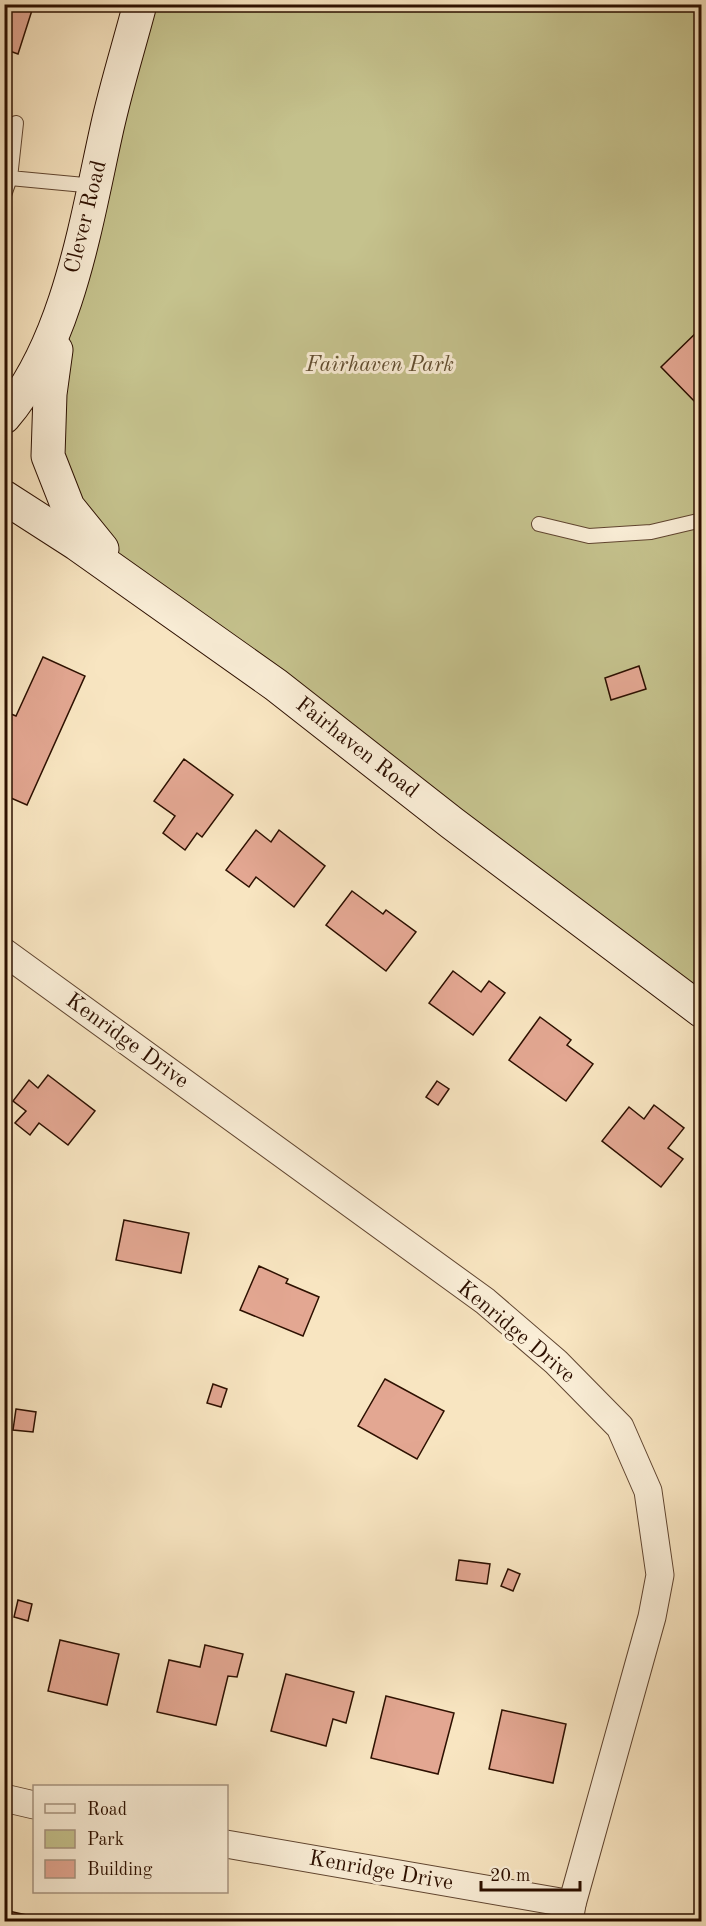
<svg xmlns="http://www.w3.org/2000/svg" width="706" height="1926" font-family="'Old Standard TT',serif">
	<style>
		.green { fill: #c5c28d; stroke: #796946; stroke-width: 1.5 }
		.building { fill: #e3a792; stroke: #2d1000; stroke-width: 1.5 }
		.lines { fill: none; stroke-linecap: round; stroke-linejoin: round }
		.lane-casing { stroke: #604530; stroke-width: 16 }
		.street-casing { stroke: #604530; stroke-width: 29 }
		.secondary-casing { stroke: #2d1000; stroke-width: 35 }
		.lane { stroke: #faeed7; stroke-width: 14 }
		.street { stroke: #faeed7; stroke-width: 27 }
		.secondary { stroke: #faeed7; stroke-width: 33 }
		.labels { text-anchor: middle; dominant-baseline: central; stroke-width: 6; stroke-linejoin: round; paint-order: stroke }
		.street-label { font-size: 22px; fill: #2d1000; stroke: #faeed7 }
		.park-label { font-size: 22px; font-style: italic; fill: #624e31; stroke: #faeed7 }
	</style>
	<rect width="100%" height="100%" fill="#f8e5c1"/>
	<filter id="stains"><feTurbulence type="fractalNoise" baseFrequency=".00333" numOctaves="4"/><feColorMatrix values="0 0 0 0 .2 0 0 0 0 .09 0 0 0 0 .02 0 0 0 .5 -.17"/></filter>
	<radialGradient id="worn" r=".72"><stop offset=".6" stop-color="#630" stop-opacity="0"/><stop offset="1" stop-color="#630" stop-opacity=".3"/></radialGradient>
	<polygon class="green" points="140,5 701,5 701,1011 199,633 68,507 50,394"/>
	<g class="building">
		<polygon points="4,4 34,4 18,54 4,49"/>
		<polygon points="4,280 11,283 4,297"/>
		<polygon points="702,327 702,399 697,404 661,367"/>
		<polygon points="43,657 85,676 27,805 4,795 4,711 16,716"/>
		<polygon points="639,666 646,689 611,700 605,678"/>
		<polygon points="184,759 233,795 202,837 197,833 185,850 163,833 175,816 154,801"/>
		<polygon points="256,830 271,842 279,830 325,866 294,907 256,877 249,887 226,870"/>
		<polygon points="352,891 383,914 386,910 416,932 386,971 326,925"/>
		<polygon points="453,971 481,992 489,981 505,993 473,1035 429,1003"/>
		<polygon points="540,1017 571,1040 567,1045 593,1064 566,1101 509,1060"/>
		<polygon points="48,1075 95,1111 68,1145 39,1123 30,1135 15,1123 26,1111 13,1101 29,1080 38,1088"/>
		<polygon points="437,1081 449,1089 438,1105 426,1097"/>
		<polygon points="4,1090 11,1095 4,1104"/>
		<polygon points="654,1105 684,1128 668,1148 683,1159 661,1187 602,1141 629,1107 644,1119"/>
		<polygon points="124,1220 189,1233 181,1273 116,1260"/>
		<polygon points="259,1266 288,1279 286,1283 319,1297 303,1336 240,1310"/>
		<polygon points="385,1379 444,1411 417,1459 358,1426"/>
		<polygon points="213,1384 227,1389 221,1407 207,1403"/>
		<polygon points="16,1409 36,1412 33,1432 13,1430"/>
		<polygon points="459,1560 490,1564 487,1584 456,1580"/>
		<polygon points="508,1569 520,1574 513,1591 501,1586"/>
		<polygon points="18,1600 32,1604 28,1621 14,1617"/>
		<polygon points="60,1640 119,1654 107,1705 48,1691"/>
		<polygon points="205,1645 243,1654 237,1677 228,1676 216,1725 157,1712 169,1660 200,1667"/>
		<polygon points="286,1674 354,1692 346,1723 333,1719 326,1746 271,1731"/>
		<polygon points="386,1696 454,1713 438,1774 371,1758"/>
		<polygon points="502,1710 566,1724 553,1783 489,1769"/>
		<polygon points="4,1910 36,1917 35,1922 4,1922"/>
	</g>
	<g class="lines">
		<g class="lane-casing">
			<g id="lane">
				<polyline points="16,123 10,178 95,186"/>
				<polyline points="4,195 10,178"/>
				<polyline points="539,524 589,536 651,532 702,520"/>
			</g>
		</g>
		<g class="street-casing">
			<g id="street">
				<polyline points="4,952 485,1301 556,1362 620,1427 648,1491 660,1575 652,1617 572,1904 569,1922"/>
				<polyline points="4,1798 34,1805"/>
				<polyline points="226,1844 572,1904"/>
			</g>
		</g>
		<g class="secondary-casing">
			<g id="secondary">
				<polyline points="56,350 50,394 48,456 68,507 102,549"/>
				<path d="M4,417C68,343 86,222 107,128C116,87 129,46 140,4"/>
				<polyline points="4,497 77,544 276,685 452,823 702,1011"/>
			</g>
		</g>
		<use href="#lane" class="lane"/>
		<use href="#street" class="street"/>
		<use href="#secondary" class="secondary"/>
	</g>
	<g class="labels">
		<g class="street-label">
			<text transform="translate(86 217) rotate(-76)">Clever Road</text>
			<text transform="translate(357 748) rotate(38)">Fairhaven Road</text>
			<text transform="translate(127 1041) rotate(36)">Kenridge Drive</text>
			<text transform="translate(516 1332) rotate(40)">Kenridge Drive</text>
			<text transform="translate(381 1871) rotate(10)">Kenridge Drive</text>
		</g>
		<g class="park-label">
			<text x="380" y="365">Fairhaven Park</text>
		</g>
	</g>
	<rect width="706" height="1926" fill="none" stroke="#f8e5c1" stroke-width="24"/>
	<rect x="6" y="6" width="694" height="1914" fill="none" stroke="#2d1000" stroke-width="3"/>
	<rect x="12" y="12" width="682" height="1902" fill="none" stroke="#2d1000" stroke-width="1.5"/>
	<rect x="33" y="1785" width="195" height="108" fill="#faeed7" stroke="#a89581" stroke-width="1.5"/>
	<rect x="45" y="1804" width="30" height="9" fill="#faeed7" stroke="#a89581" stroke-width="1.5"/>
	<text x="87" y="1815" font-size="18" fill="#2d1000">Road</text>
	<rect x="45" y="1830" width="30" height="18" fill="#c5c28d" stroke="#a89581" stroke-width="1.5"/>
	<text x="87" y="1845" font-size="18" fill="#2d1000">Park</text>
	<rect x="45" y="1860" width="30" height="18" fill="#e3a792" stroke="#a89581" stroke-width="1.5"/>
	<text x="87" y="1875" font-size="18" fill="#2d1000">Building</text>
	<path d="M481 1881v9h99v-9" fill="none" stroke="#2d1000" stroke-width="3"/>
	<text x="490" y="1881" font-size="18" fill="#2d1000" stroke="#faeed7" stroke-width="4.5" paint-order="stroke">20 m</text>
	<rect width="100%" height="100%" filter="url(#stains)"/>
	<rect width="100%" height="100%" fill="url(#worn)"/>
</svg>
